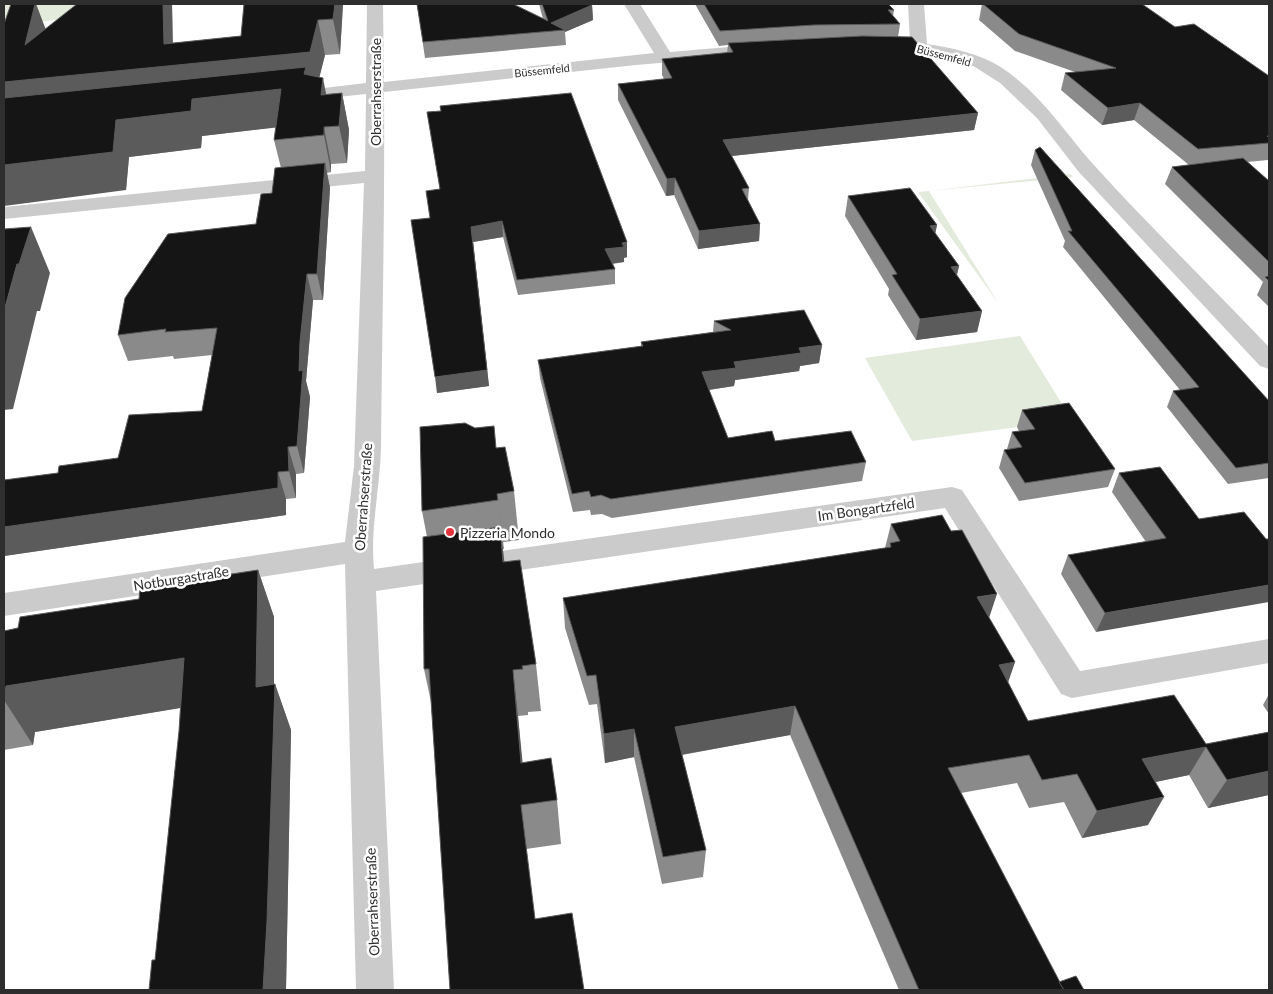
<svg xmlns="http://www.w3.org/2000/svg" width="1273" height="994" font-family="Lato,sans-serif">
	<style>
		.green { fill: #e3ebdc }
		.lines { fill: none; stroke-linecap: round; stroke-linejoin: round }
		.minor { fill: #cbcbcb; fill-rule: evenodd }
		.wall { fill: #8a8a8a }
		.shaded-wall { fill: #5b5b5b }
		.building { fill: #151515; stroke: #5b5b5b }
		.poi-dot { fill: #e1333c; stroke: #fff; stroke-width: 2 }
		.labels { text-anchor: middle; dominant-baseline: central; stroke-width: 5; stroke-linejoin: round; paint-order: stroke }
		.far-street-label { font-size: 11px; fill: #2e2e2e; stroke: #fff }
		.street-label { font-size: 14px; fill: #2e2e2e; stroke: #fff }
		.poi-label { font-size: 14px; fill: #2e2e2e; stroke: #fff; text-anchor: start }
	</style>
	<rect width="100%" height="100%" fill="#fff"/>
	<g class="green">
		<polygon points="4,4 110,4 108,14 4,26"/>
		<polygon points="1071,174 1073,177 929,191 999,304 918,192 929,191"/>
		<polygon points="1020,336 1072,420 912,441 865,358"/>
	</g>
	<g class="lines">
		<g class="minor">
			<path d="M367,4H383L384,82L654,53L624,4H640L670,52L765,44L771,45L774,49L771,53L765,54L636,65L384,92C385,211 382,330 381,448C380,488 370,529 374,569L952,487L962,490L1080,671L1269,639V663L1072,698L1061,694L945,508L376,591L394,990H356L345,564L4,616V593L345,542L354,466L364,183L4,219V207L365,171L366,94L290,102L284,101L281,97L284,93L290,92L366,83Z"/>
			<path d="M908,4H924L927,44C952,48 978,53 999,66C1039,91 1063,130 1093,164C1150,227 1211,286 1269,347V369L1260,366L1078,171L1037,118L1000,83L975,67L950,58L879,49L876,45L879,41L885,40L910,42Z"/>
		</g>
	</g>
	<g class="wall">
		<polygon points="11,4 36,4 45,29 172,4 173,43 241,36 343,4 340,54 325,55 319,77 326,94 342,93 349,130 347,163 331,164 331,172 327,173 330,188 323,300 313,300 307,369 306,381 310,397 304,473 296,474 296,498 286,499 286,515 4,556 4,480 58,473 118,458 202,411 212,355 174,359 173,356 128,361 118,335 256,224 272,193 281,168 274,140 276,127 202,136 201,148 129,157 126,190"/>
		<polygon points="417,4 543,19 539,4 592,4 593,20 565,32 566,45 425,58"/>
		<polygon points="695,4 888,4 894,10 893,16 900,24 898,37 978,113 974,130 732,156 749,188 748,200 760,224 759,241 698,249 674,195 666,196 618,100 618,84 664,79 662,75 662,59 727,53 728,45 719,46"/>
		<polygon points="982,4 1175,27 1269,76 1269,156 1268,160 1247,162 1269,181 1269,307 1257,295 1263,282 1165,184 1172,167 1189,165 1134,120 1102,125 1061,90 1065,73 1075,72 1015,51 979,20"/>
		<polygon points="427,112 627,242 627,257 624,258 624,262 613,264 615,269 615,284 518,295 503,237 473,242 489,386 437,393 430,218 440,189"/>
		<polygon points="1035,150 1269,401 1269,478 1228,484 1167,407 1173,391 1180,390 1063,247 1065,241 1031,165"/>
		<polygon points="848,196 937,225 935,233 959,266 957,275 982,311 977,332 916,340 888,295 889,289 845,216"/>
		<polygon points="714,321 822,345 819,363 800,366 799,371 735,380 734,386 709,390 728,438 775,441 866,462 862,481 612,518 602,514 591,515 590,510 573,512 540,378 538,360 641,346 641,342 713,332"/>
		<polygon points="1022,410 1115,469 1108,487 1019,501 999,468 1004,450 1007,449 1012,432 1019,431 1017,427"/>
		<polygon points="496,448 514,491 519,540 503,542 504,549 503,549 504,562 536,664 541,711 528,712 528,715 518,716 522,762 557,800 561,844 526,849 450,990 431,702 424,669 427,537 422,511"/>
		<polygon points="1119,473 1199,519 1096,632 1061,574 1068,555 1146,542 1112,492"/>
		<polygon points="891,524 989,618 1015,662 1008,682 1028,721 1206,744 1269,732 1269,795 1208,808 1189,775 1155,782 1148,825 1082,838 1064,802 1029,808 1017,783 961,793 1059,982 1084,990 899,990 790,735 682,755 706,850 703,877 662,884 634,757 605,763 597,704 589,705 565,628 563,598 885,548"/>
		<polygon points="258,570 274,617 274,684 275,684 291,730 286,990 149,990 155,960 179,731 180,708 35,732 33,745 4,750 4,631 18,628"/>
		<polygon points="1269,694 1269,714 1263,705"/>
	</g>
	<g class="shaded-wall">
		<polygon points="35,4 36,4 48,35 164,44 163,4 172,4 173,65 318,20 325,55 317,87 289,126 202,136 201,148 129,157 126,190 4,206 4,82"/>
		<polygon points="335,4 343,4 340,54 333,19"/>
		<polygon points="592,5 593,20 565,32 565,30 551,23"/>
		<polygon points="323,78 330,114 321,95"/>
		<polygon points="342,93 349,130 347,163 339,126"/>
		<polygon points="1140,103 1134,120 1102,125 1108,108"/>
		<polygon points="978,113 974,130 722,157 723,140"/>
		<polygon points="324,127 331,164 331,172 324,135"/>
		<polygon points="325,163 330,188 323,300 317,274"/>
		<polygon points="675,178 674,195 666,196 667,179"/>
		<polygon points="502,221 503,237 473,242 489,386 437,393 435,377 471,227"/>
		<polygon points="760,224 759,241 698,249 699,231"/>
		<polygon points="937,225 933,245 930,226"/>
		<polygon points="31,227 50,273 40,311 37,311 13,409 4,410 4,311 17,264"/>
		<polygon points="627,242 627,257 624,258 624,262 606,264 605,249 622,243"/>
		<polygon points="959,266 954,287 951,267"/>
		<polygon points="307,274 313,300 307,369 306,381 310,397 304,473 297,446 300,342"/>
		<polygon points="982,311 977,332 916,340 920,319"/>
		<polygon points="822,345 819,363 800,366 799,371 735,380 734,386 701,391 702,372 734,362 799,348"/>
		<polygon points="288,447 296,474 296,498 289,471"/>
		<polygon points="278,472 286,499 286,515 4,556 4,527"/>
		<polygon points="497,494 503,542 504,549"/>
		<polygon points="500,527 506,574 503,562"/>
		<polygon points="258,570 274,617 274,726 275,684 291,730 286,990 263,990 256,687"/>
		<polygon points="1269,585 1269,602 1096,632 1105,613"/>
		<polygon points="997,594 987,624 977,597"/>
		<polygon points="184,658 204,704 35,732 33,745 4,700 6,686"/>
		<polygon points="1015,662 1005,691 999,665"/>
		<polygon points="513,670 518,716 527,807 521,763"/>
		<polygon points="795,706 790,735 674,756 675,727"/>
		<polygon points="634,729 634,757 605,763 604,734"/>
		<polygon points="1206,747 1189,775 1127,788 1142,759"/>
		<polygon points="1269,771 1269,795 1208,808 1227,780"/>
		<polygon points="1164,797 1148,825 1082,838 1097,811"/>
	</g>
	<g class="building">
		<polygon points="11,4 35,4 25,45 77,4 163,4 164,44 241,36 244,4 335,4 333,19 318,20 310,52 4,82 4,24"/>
		<polygon points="417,4 513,4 548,21 542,4 592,4 592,5 551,23 565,30 423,42"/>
		<polygon points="704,4 888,4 894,10 888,10 900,24 814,25 720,31"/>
		<polygon points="983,4 1142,4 1175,27 1194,24 1269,76 1269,136 1267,136 1269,138 1269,143 1198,149 1140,103 1108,108 1065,73 1116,68 1019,34"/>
		<polygon points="862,36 912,37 978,113 723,140 749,188 742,189 760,224 699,231 675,178 667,179 618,84 672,78 662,59 733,52 728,43"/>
		<polygon points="306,67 304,74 323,78 321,95 342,93 339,126 324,127 324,135 274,140 281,89 192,99 191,111 116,120 113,152 4,165 4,98"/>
		<polygon points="571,93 627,242 622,243 624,247 605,249 615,269 517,280 502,221 471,227 487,370 435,377 411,220 430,218 426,191 440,189 427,112 441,111 440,106"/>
		<polygon points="1040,147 1269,401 1269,463 1236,468 1173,391 1199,387 1068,231 1072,231 1035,150"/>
		<polygon points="1243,158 1269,181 1269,262 1172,167"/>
		<polygon points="325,163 317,274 307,274 300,342 299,371 303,370 297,446 288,447 289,471 278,472 278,488 4,527 4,480 58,473 59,466 118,458 129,415 202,411 217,328 165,332 166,329 118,335 125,298 168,234 256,224 261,194 272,193 275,168"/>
		<polygon points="910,188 937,225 930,226 959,266 951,267 982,311 920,319 892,275 897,274 848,196"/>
		<polygon points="31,227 19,264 17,264 4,311 4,229"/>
		<polygon points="1269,276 1269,281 1265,277"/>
		<polygon points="804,310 822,345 799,348 801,353 734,362 736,368 702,372 728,438 772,431 775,441 851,431 866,462 611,499 601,495 591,497 589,491 572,494 538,360 643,346 641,342 731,330 714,321"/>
		<polygon points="1069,403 1115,469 1025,483 1004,450 1022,447 1012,432 1035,429 1022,410"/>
		<polygon points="465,423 475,428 494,426 496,448 505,447 514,491 497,494 498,500 422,511 420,427"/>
		<polygon points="1160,467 1199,519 1244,512 1266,539 1269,539 1269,585 1105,613 1068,555 1166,538 1119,473"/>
		<polygon points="942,515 951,531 962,530 997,594 977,597 1015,662 999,665 1028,721 1174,695 1206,744 1269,732 1269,771 1227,780 1206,747 1142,759 1164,797 1097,811 1077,774 1042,780 1029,755 948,768 1064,990 919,990 795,706 675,727 706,850 663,857 634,729 604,734 596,675 587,676 563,598 891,547 890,543 900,541 891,524"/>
		<polygon points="500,527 503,562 520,560 536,664 522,666 523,669 513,670 521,763 551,758 557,800 521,805 535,919 572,913 584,990 450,990 429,669 424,669 423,537"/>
		<polygon points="258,570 256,687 275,684 267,921 263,990 149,990 152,960 155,960 179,731 184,658 6,686 4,699 4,631 18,628 20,617 139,599 140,588"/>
		<polygon points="1076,976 1084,990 1064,990 1059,982"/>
	</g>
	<circle class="poi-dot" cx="450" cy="532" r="5"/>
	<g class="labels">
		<g class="far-street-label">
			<text transform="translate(944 55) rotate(15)">Büssemfeld</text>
			<text transform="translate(542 70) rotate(-6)">Büssemfeld</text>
		</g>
		<g class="street-label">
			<text transform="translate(375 92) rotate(-90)">Oberrahserstraße</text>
			<text transform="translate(363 497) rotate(-86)">Oberrahserstraße</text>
			<text transform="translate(866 509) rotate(-8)">Im Bongartzfeld</text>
			<text transform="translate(181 578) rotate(-9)">Notburgastraße</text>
			<text transform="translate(372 902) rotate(-92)">Oberrahserstraße</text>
		</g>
		<g class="poi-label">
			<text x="460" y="532">Pizzeria Mondo</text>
		</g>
	</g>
	<rect width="1273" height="994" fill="none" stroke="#2e2e2e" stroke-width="10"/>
</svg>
